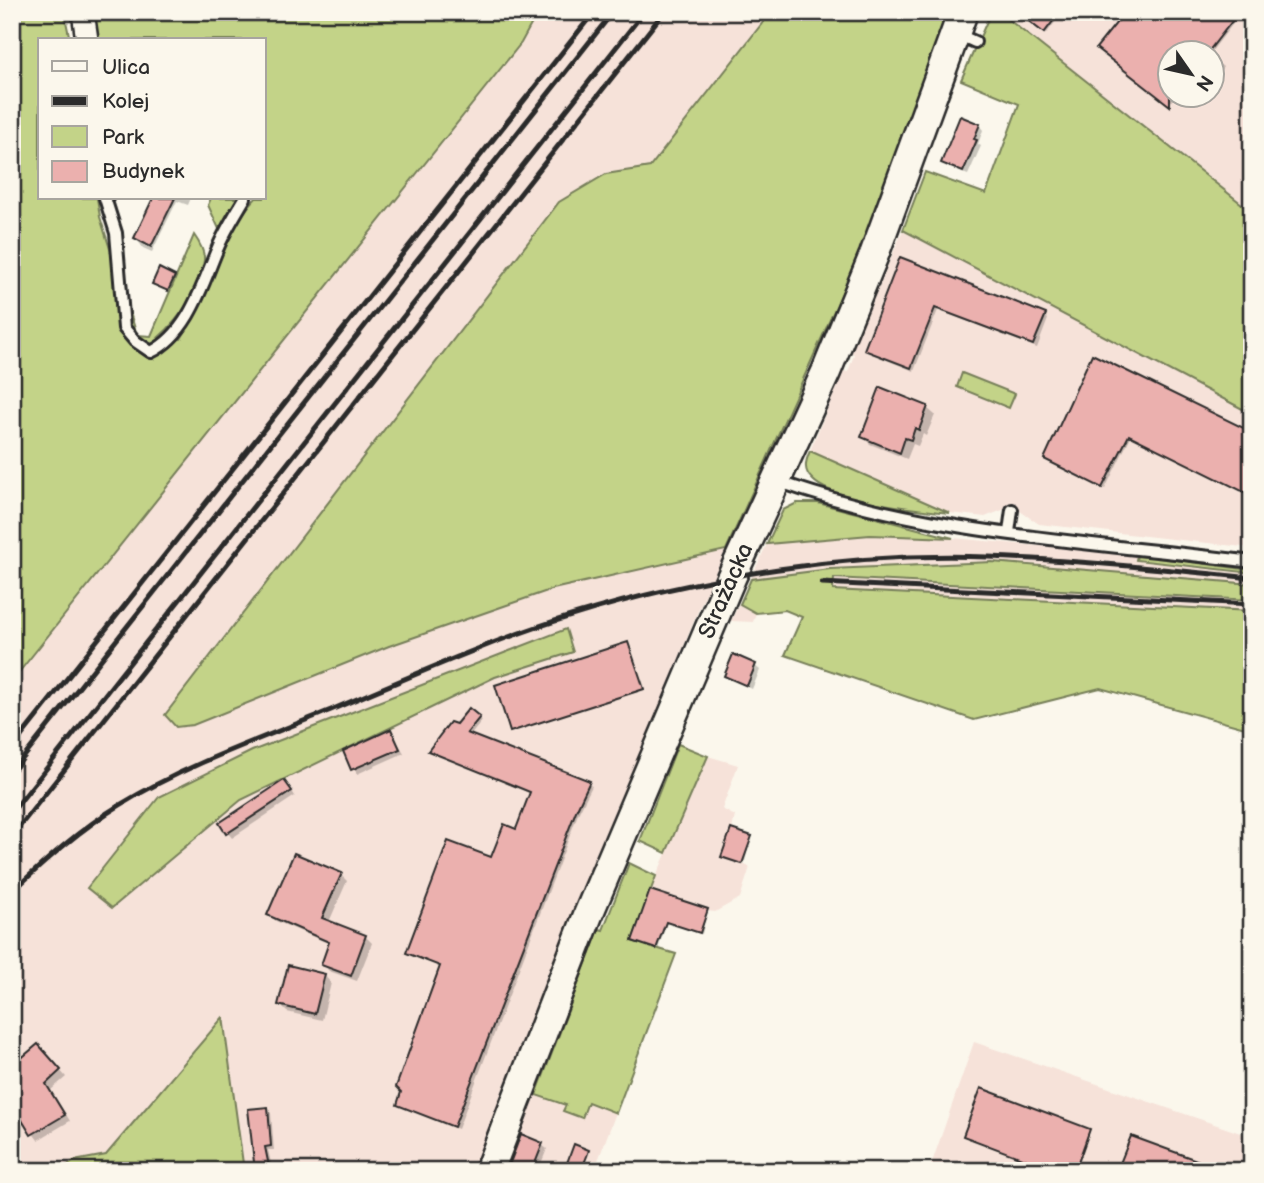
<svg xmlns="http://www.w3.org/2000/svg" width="1264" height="1183" font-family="'Balsamiq Sans',sans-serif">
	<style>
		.built { fill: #f6e2d9; fill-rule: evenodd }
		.green { fill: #c3d388; stroke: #777f5a; stroke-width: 2 }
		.shadow { fill: #0003 }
		.building { fill: #ebb0ae; stroke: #2b2b2b; stroke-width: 2 }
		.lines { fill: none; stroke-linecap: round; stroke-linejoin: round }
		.service-casing { stroke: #2b2b2b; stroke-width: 16 }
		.minor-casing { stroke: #2b2b2b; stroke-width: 26 }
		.secondary-casing { stroke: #2b2b2b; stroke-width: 33 }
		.service { stroke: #fbf7ec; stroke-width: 10 }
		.minor { stroke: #fbf7ec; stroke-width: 21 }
		.secondary { stroke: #fbf7ec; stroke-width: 28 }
		.rail { stroke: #2b2b2b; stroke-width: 5 }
		.labels { text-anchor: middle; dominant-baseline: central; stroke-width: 7; stroke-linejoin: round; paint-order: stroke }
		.street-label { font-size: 23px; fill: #2b2b2b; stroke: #fbf7ec }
	</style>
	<rect width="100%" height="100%" fill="#fbf7ec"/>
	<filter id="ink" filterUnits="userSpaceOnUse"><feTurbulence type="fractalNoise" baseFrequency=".0143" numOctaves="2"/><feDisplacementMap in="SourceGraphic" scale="14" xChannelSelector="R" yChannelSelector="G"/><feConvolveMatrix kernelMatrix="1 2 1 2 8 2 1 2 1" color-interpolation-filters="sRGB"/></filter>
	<g filter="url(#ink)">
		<g class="built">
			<polygon points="538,12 771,12 225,712 389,646 553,589 726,550 698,611 473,1171 244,1171 223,1018 106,1155 74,1161 59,1171 12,1171 12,681 521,43"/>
			<path d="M1014,12H1252V212L1009,20ZM1170,52H1212V94H1170Z"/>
			<polygon points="903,230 1252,414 1252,548 1039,524 1020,511 1005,509 985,517 950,513 810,451 843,371 848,372 854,355 851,351"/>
			<polygon points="870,535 953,538 1137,555 1252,570 1252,730 1100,688 802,617 785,610 764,610 756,613 753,622 731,621 767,544"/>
			<polygon points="708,756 738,765 722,809 735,816 732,829 752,836 743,864 750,867 740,898 715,912 707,911 700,934 665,922 657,949 676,954 594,1171 506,1171 599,929 632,940 644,905"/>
			<polygon points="974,1042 1252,1137 1252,1171 929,1171"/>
		</g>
		<g class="green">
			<path d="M12,12H64L70,40H40V198H97L100,217L137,335L151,336L194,235C199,242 205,251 204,260C201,289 180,319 159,337L181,339C205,298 225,229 256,198H264V40H95L91,12H538L521,43L12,681Z"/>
			<polygon points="771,12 943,12 951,18 944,43 847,282 726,550 553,589 389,646 193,725 176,727 165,715 559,202 606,174 650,167"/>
			<polygon points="991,12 998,12 1009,20 1252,212 1252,414 903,230 925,172 986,194 1019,104 961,80"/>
			<polygon points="211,198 238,198 219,229 208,205"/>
			<polygon points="962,373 1015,394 1009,408 957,387"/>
			<path d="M810,451L950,513C921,510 833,501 813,480C803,471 805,462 810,451Z"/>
			<polygon points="797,503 818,503 953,538 870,535 767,544 783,510"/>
			<polygon points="1137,555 1252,570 1252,573 1136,560"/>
			<polygon points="992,562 1252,584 1252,600 834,578 833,590 1252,611 1252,730 1100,688 974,720 785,655 802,617 785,610 756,613 740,604 751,579 830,569"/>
			<polygon points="566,629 573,652 495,677 241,800 112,908 87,888 159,797 252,751"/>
			<polygon points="678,744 708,756 666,853 640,841"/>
			<polygon points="629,863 656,876 632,941 676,954 616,1113 588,1102 582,1118 563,1111 566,1105 536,1095 599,929 603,930"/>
			<polygon points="223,1017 244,1171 59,1171 74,1161 106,1155"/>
		</g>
		<g class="shadow">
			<polygon points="1030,12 1063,12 1046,34 1026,18"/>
			<polygon points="1127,12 1242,12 1211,52 1170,52 1170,94 1177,94 1169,104"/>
			<polygon points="1212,58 1223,67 1212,83"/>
			<polygon points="979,125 983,130 978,144 981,146 968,175 947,167 943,162"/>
			<polygon points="161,198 191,198 188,205 177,201 152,252 143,248 136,238 153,215"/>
			<polygon points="901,259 1045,316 1048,319 1037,348 938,310 914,371 869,353 866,349"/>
			<polygon points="1093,356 1131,436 1105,489 1048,461"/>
			<polygon points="881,389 927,408 935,415 926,436 923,434 918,446 913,444 907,459 870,444 863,437"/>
			<polygon points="628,644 644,690 512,731"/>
			<polygon points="755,666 760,670 752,689 726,675"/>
			<polygon points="469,710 482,721 470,736 592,786 578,814 458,1129 399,1105 442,967 408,953 517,831 531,794 430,751"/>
			<polygon points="391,731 404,753 357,774 345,752"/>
			<polygon points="289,786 295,796 232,838 228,833 221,823"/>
			<polygon points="751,837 744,865 725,858"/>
			<polygon points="341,875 347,881 329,922 365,936 372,943 357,981 329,971 323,964 330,944 276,921 269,915"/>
			<polygon points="651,892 707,910 702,934 667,922 658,949 636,942"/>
			<polygon points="324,975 331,983 322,1020 287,1012 280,1005"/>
			<polygon points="44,1052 66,1077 51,1090 70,1121 38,1140 25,1123 12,1132 12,1069"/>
			<polygon points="982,1090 1089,1131 1077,1171 1056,1171"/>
			<polygon points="267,1109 271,1113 274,1150 268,1150 273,1171 257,1171"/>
			<polygon points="542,1145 547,1149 538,1171 509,1171"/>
			<polygon points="588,1151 583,1171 566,1171"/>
			<polygon points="425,1164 438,1170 439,1171 422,1171"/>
		</g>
		<g class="building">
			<polygon points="1017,12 1060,12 1044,33"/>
			<polygon points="1125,12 1239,12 1208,52 1170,52 1170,106 1096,48"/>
			<polygon points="960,116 980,124 974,139 977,140 963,172 941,163"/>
			<polygon points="153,198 175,198 151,247 134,238"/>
			<polygon points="900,257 1046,314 1033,345 935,308 911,368 864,350"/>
			<polygon points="159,268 175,276 168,291 152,284"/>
			<polygon points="1092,354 1252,432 1252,496 1129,435 1102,488 1044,459"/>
			<polygon points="880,387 928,406 919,430 915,428 911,440 905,438 900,453 861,437"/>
			<polygon points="628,642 644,689 510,732 495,685"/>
			<polygon points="733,654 756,664 747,686 724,676"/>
			<polygon points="469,708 480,717 467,733 590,781 576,811 454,1127 397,1105 401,1092 396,1087 440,966 406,953 448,841 491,857 504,824 516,829 530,792 428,751 450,722 456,724"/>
			<polygon points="391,729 400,749 351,770 343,751"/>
			<polygon points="284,780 292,791 226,834 219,823"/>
			<polygon points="731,829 752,836 742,864 721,857"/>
			<polygon points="294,853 342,873 322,918 366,935 351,976 321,965 329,942 267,915"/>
			<polygon points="650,890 708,909 700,933 666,922 656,949 632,941"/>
			<polygon points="288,965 325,974 315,1014 278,1005"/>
			<polygon points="38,1044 61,1070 46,1084 65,1115 31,1135 20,1117 12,1122 12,1066"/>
			<polygon points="981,1088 1090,1129 1075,1171 1056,1171 963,1136"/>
			<polygon points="268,1107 271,1146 265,1147 270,1171 255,1171 248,1109"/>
			<polygon points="521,1134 543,1143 532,1171 507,1171"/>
			<polygon points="1131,1136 1221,1169 1221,1171 1117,1171"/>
			<polygon points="574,1144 589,1150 587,1156 581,1171 564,1171"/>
		</g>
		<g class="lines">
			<g class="service-casing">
				<g id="service">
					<polyline points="955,33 975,42"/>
					<path d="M105,198L116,233L124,328L135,341L151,352C188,334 202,286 217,250C224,232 235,215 245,198"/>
					<path d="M777,481C928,535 1093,542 1252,562"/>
					<polyline points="1009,532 1012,510"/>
				</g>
			</g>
			<g class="minor-casing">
				<polyline id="minor" points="83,12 87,40"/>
			</g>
			<g class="secondary-casing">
				<polyline id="secondary" points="489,1171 588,915 731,578 826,372 874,255 963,12"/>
			</g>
			<use href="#service" class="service"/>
			<use href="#minor" class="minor"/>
			<use href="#secondary" class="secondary"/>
			<g class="rail">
				<polyline points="822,583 1252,604"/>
				<polyline points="12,748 594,12"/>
				<polyline points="12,772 613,12"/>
				<polyline points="12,812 644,12"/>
				<polyline points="12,836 664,12"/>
				<path d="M12,892C46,860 80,829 120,805C185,765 260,739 331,710C410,677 489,641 571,616C703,575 849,552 988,557C1076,560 1164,569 1252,578"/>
			</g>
		</g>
	</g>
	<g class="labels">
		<g class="street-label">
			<text transform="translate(726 591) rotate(-66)">Strażacka</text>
		</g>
	</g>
	<rect width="1264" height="1183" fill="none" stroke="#fbf7ec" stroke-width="42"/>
	<rect x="21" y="21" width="1222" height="1141" fill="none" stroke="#2b2b2b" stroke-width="2.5" filter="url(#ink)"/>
	<rect x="38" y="38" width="228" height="161" fill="#fbf7ec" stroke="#a8a59f" stroke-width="2"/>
	<rect x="52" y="61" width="35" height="10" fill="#fbf7ec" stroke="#a8a59f" stroke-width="2"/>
	<text x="102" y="74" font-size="21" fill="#2b2b2b">Ulica</text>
	<rect x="52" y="96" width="35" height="10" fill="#2b2b2b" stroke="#a8a59f" stroke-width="2"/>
	<text x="102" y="108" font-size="21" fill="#2b2b2b">Kolej</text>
	<rect x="52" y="126" width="35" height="21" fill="#c3d388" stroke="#a8a59f" stroke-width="2"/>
	<text x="102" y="144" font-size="21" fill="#2b2b2b">Park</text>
	<rect x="52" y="161" width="35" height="21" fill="#ebb0ae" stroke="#a8a59f" stroke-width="2"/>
	<text x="102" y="178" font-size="21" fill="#2b2b2b">Budynek</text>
	<g transform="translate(1191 74) rotate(124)"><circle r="33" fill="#fbf7ec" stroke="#a8a59f" stroke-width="2"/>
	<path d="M0-5L12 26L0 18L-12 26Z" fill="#2b2b2b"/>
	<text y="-10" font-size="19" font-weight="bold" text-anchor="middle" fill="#2b2b2b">N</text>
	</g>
</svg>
